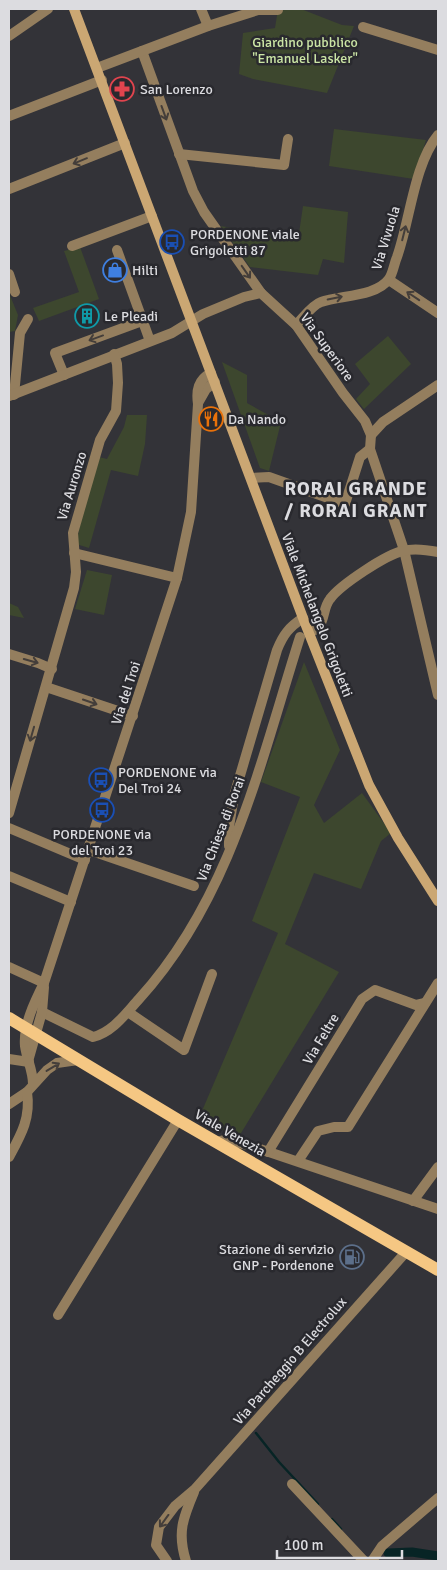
<svg xmlns="http://www.w3.org/2000/svg" width="447" height="1570" font-family="Signika,sans-serif">
	<style>
		.green { fill: #3d472e }
		.lines { fill: none; stroke-linecap: round; stroke-linejoin: round }
		.stream { stroke: #072425; stroke-width: 2.5 }
		.canal { stroke: #072425; stroke-width: 9 }
		.street { stroke: #947e5e; stroke-width: 10 }
		.secondary { stroke: #cba773; stroke-width: 10 }
		.primary { stroke: #f5c783; stroke-width: 12 }
		.oneway { stroke: #443e3a }
		.labels { text-anchor: middle; dominant-baseline: central; stroke-width: 5; stroke-linejoin: round; paint-order: stroke }
		.park-label { font-size: 14px; fill: #cbe5a5; stroke: #29292e }
		.poi-label { font-size: 14px; fill: #dcdce0; stroke: #29292e; text-anchor: start }
		.street-label { font-size: 14px; fill: #dcdce0; stroke: #29292e }
		.district-label { font-size: 19px; font-weight: bold; letter-spacing: 1px; fill: #dcdce0; stroke: #29292e }
	</style>
	<rect width="100%" height="100%" fill="#333338"/>
	<g class="green">
		<polygon points="278,9 301,9 342,25 354,26 327,93 253,79 239,74 243,33 275,28"/>
		<polygon points="334,129 426,140 414,179 329,166"/>
		<polygon points="303,206 348,212 344,263 323,259 318,275 250,267 221,226 298,240"/>
		<polygon points="80,247 99,299 39,321 33,308 79,292 64,251"/>
		<polygon points="9,293 18,315 15,331 9,332"/>
		<polygon points="388,336 411,364 364,409 356,399 370,384 355,364"/>
		<polygon points="222,362 247,375 247,403 281,422 269,471 260,468"/>
		<polygon points="127,415 147,415 145,444 138,476 111,470 89,548 76,544 93,465 95,456 107,459 124,427"/>
		<polygon points="87,570 112,575 104,615 75,609"/>
		<polygon points="9,603 18,607 24,618 9,615"/>
		<polygon points="304,662 340,750 314,805 324,823 362,793 391,833 381,841 361,889 314,873 285,944 339,972 238,1138 199,1118 278,933 252,921 300,797 261,782"/>
	</g>
	<g class="lines">
		<g class="stream">
			<polyline points="256,1433 279,1462 318,1504"/>
			<polyline points="332,1519 341,1529"/>
		</g>
		<polyline class="canal" points="388,1553 412,1552 438,1556"/>
		<g class="street">
			<polyline points="201,9 208,26"/>
			<polyline points="363,27 438,50"/>
			<polyline points="9,36 48,9"/>
			<polyline points="142,51 193,191 204,212 261,293"/>
			<polyline points="97,68 208,26 258,10 278,10"/>
			<polyline points="9,116 102,80"/>
			<polyline points="179,154 284,165 288,139"/>
			<polyline points="9,189 125,143"/>
			<polyline points="72,246 152,216"/>
			<polyline points="117,250 150,341"/>
			<polyline points="9,274 15,292"/>
			<polyline points="389,280 438,313"/>
			<path d="M296,325C303,318 312,305 321,302C340,295 376,297 389,279C393,273 394,264 397,257C410,221 414,164 438,135"/>
			<polyline points="64,375 55,353 142,321"/>
			<polyline points="14,395 20,333 28,319"/>
			<polyline points="9,396 172,333 203,314 244,297 261,293 296,325 343,393 365,421 371,435 370,449 404,550 438,695"/>
			<polyline points="198,403 206,389 215,382"/>
			<polyline points="371,435 383,422 438,385"/>
			<polyline points="251,478 269,477 345,504 360,457 370,449"/>
			<polyline points="74,553 177,578"/>
			<path d="M315,630C326,622 322,609 330,599C340,585 387,554 403,551C413,548 428,550 438,552"/>
			<polyline points="9,654 38,663 52,669"/>
			<polyline points="46,687 133,716"/>
			<polyline points="9,813 74,588 76,572 73,533 100,440 116,411 118,383 117,364 114,354"/>
			<polyline points="9,828 85,860"/>
			<path d="M229,846V827L234,796L277,650C283,635 289,627 303,618"/>
			<polyline points="89,850 194,886"/>
			<polyline points="9,876 71,902"/>
			<polyline points="9,967 44,983"/>
			<path d="M42,1012L93,1037C113,1032 126,1013 139,999C231,898 260,763 300,637"/>
			<polyline points="128,1012 184,1050 212,974"/>
			<polyline points="29,1058 42,1012 44,987"/>
			<polyline points="9,1059 29,1062"/>
			<path d="M33,1084C33,1071 27,1060 25,1046C23,1025 35,1001 44,983L177,578L191,512L198,404C196,390 198,380 211,373"/>
			<polyline points="9,1104 27,1092 47,1070 57,1063 78,1060"/>
			<polyline points="216,1142 224,1140 248,1145 438,1209"/>
			<polyline points="268,1152 362,999 375,990 416,1005 425,1003"/>
			<path d="M9,1157C21,1135 31,1118 27,1092"/>
			<polyline points="298,1161 318,1131 334,1127 348,1127 438,983"/>
			<polyline points="413,1201 438,1167"/>
			<polyline points="58,1315 178,1120"/>
			<polyline points="292,1484 364,1561"/>
			<polyline points="167,1561 156,1545 159,1527 175,1506 195,1489 406,1252"/>
			<path d="M186,1561C177,1533 183,1518 194,1492"/>
			<polyline points="372,1561 382,1546 438,1498"/>
		</g>
		<polyline class="secondary" points="74,9 303,618 369,785 398,838 438,901"/>
		<polyline class="primary" points="9,1018 178,1120 438,1270"/>
	</g>
	<defs><path id="oneway-shaft" d="M-6 0H5M1.5-3L5.5 0L1.5 3" fill="none" stroke-width="1.6" stroke-linecap="round" stroke-linejoin="round" transform="scale(1.25)"/></defs>
	<g class="oneway">
		<use href="#oneway-shaft" transform="translate(164 113) rotate(70)"/>
		<use href="#oneway-shaft" transform="translate(80 161) rotate(158)"/>
		<use href="#oneway-shaft" transform="translate(404 233) rotate(-76)"/>
		<use href="#oneway-shaft" transform="translate(246 272) rotate(55)"/>
		<use href="#oneway-shaft" transform="translate(413 296) rotate(-146)"/>
		<use href="#oneway-shaft" transform="translate(335 298) rotate(-12)"/>
		<use href="#oneway-shaft" transform="translate(96 338) rotate(160)"/>
		<use href="#oneway-shaft" transform="translate(31 661) rotate(16)"/>
		<use href="#oneway-shaft" transform="translate(90 702) rotate(19)"/>
		<use href="#oneway-shaft" transform="translate(32 734) rotate(106)"/>
		<use href="#oneway-shaft" transform="translate(53 1067) rotate(-31)"/>
		<use href="#oneway-shaft" transform="translate(164 1521) rotate(126)"/>
	</g>
	<defs>
		<g id="pharmacy-ring" transform="scale(1.25)"><circle r="9.5" fill="#29292e" stroke="#e0444e" stroke-width="1.5"/><path d="M-2-6h4v4h4v4h-4v4h-4v-4h-4v-4h4Z" fill="#e0444e"/></g>
		<g id="bus-ring" transform="scale(1.25)"><circle r="9.5" fill="#29292e" stroke="#1a4fb4" stroke-width="1.5"/><path d="M-5-6H5V4H4V6H2V4H-2V6H-4V4H-5ZM-3.5-4V0h7V-4ZM-3.5 1.2v1.5H-2V1.2ZM2 1.2v1.5H3.5V1.2Z" fill="#1a4fb4"/></g>
		<g id="shop-ring" transform="scale(1.25)"><circle r="9.5" fill="#29292e" stroke="#3f7fe0" stroke-width="1.5"/><path d="M-5-2.5h2.3a2.7 3.5 0 0 1 5.4 0H5L5.5 6h-11ZM-1.5-2.5h3a1.5 2.3 0 0 0-3 0Z" fill="#3f7fe0"/></g>
		<g id="building-ring" transform="scale(1.25)"><circle r="9.5" fill="#29292e" stroke="#0f9aa8" stroke-width="1.5"/><path d="M-4-6H4V6H1V3H-1V6H-4ZM-2.5-4.3h1.7v1.8h-1.7ZM.8-4.3h1.7v1.8H.8ZM-2.5-1h1.7V.8h-1.7ZM.8-1h1.7V.8H.8Z" fill="#0f9aa8"/></g>
		<g id="restaurant-ring" transform="scale(1.25)"><circle r="9.5" fill="#29292e" stroke="#e8710a" stroke-width="1.5"/><path d="M-5-6h1v4h1v-4h1v4h1v-4h1v5L-1.5 .5V6h-2V.5L-5-1ZM5-6V6H3V1.5H1.5Q1.5-4 5-6Z" fill="#e8710a"/></g>
		<g id="fuel-ring" transform="scale(1.25)"><circle r="9.5" fill="#29292e" stroke="#5c6f8a" stroke-width="1.5"/><path d="M-5.5-6h7V0h2V4h1.3V-2.5L3-4.5l.8-.8L6-3V5H2.5V1h-1V6h-7ZM-4.2-4.7v3.2H.2V-4.7Z" fill="#5c6f8a"/></g>
	</defs>
	<g fill-rule="evenodd">
		<use href="#pharmacy-ring" x="122" y="89"/>
		<use href="#bus-ring" x="172" y="242"/>
		<use href="#shop-ring" x="115" y="270"/>
		<use href="#building-ring" x="87" y="316"/>
		<use href="#restaurant-ring" x="211" y="419"/>
		<use href="#bus-ring" x="101" y="780"/>
		<use href="#bus-ring" x="102" y="810"/>
		<use href="#fuel-ring" x="352" y="1257"/>
	</g>
	<g class="labels">
		<g class="park-label">
			<text x="305" y="42">Giardino pubblico<tspan x="305" dy="16">"Emanuel Lasker"</tspan></text>
		</g>
		<g class="poi-label">
			<text x="140" y="89">San Lorenzo</text>
			<text x="190" y="234">PORDENONE viale<tspan x="190" dy="16">Grigoletti 87</tspan></text>
			<text x="132" y="270">Hilti</text>
			<text x="104" y="316">Le Pleadi</text>
			<text x="228" y="419">Da Nando</text>
			<text x="118" y="772">PORDENONE via<tspan x="118" dy="16">Del Troi 24</tspan></text>
			<text x="102" y="834" text-anchor="middle">PORDENONE via<tspan x="102" dy="16">del Troi 23</tspan></text>
			<text x="334" y="1249" text-anchor="end">Stazione di servizio<tspan x="334" dy="16">GNP - Pordenone</tspan></text>
		</g>
		<g class="street-label">
			<text transform="translate(386 238) rotate(-73)">Via Vivuola</text>
			<text transform="translate(327 347) rotate(54)">Via Superiore</text>
			<text transform="translate(72 486) rotate(-73)">Via Auronzo</text>
			<text transform="translate(317 615) rotate(69)">Viale Michelangelo Grigoletti</text>
			<text transform="translate(126 693) rotate(-72)">Via del Troi</text>
			<text transform="translate(221 829) rotate(-69)">Via Chiesa di Rorai</text>
			<text transform="translate(321 1039) rotate(-59)">Via Feltre</text>
			<text transform="translate(230 1133) rotate(30)">Viale Venezia</text>
			<text transform="translate(290 1361) rotate(-49)">Via Parcheggio B Electrolux</text>
		</g>
		<g class="district-label">
			<text x="356" y="489">RORAI GRANDE<tspan x="356" dy="22">/ RORAI GRANT</tspan></text>
		</g>
	</g>
	<rect width="447" height="1570" fill="none" stroke="#dcdce0" stroke-width="20"/>
	<path d="M277 1550v8h125v-8" fill="none" stroke="#dcdce0" stroke-width="2.5"/>
	<text x="284" y="1550" font-size="15" fill="#dcdce0" stroke="#29292e" stroke-width="4" paint-order="stroke">100 m</text>
</svg>
